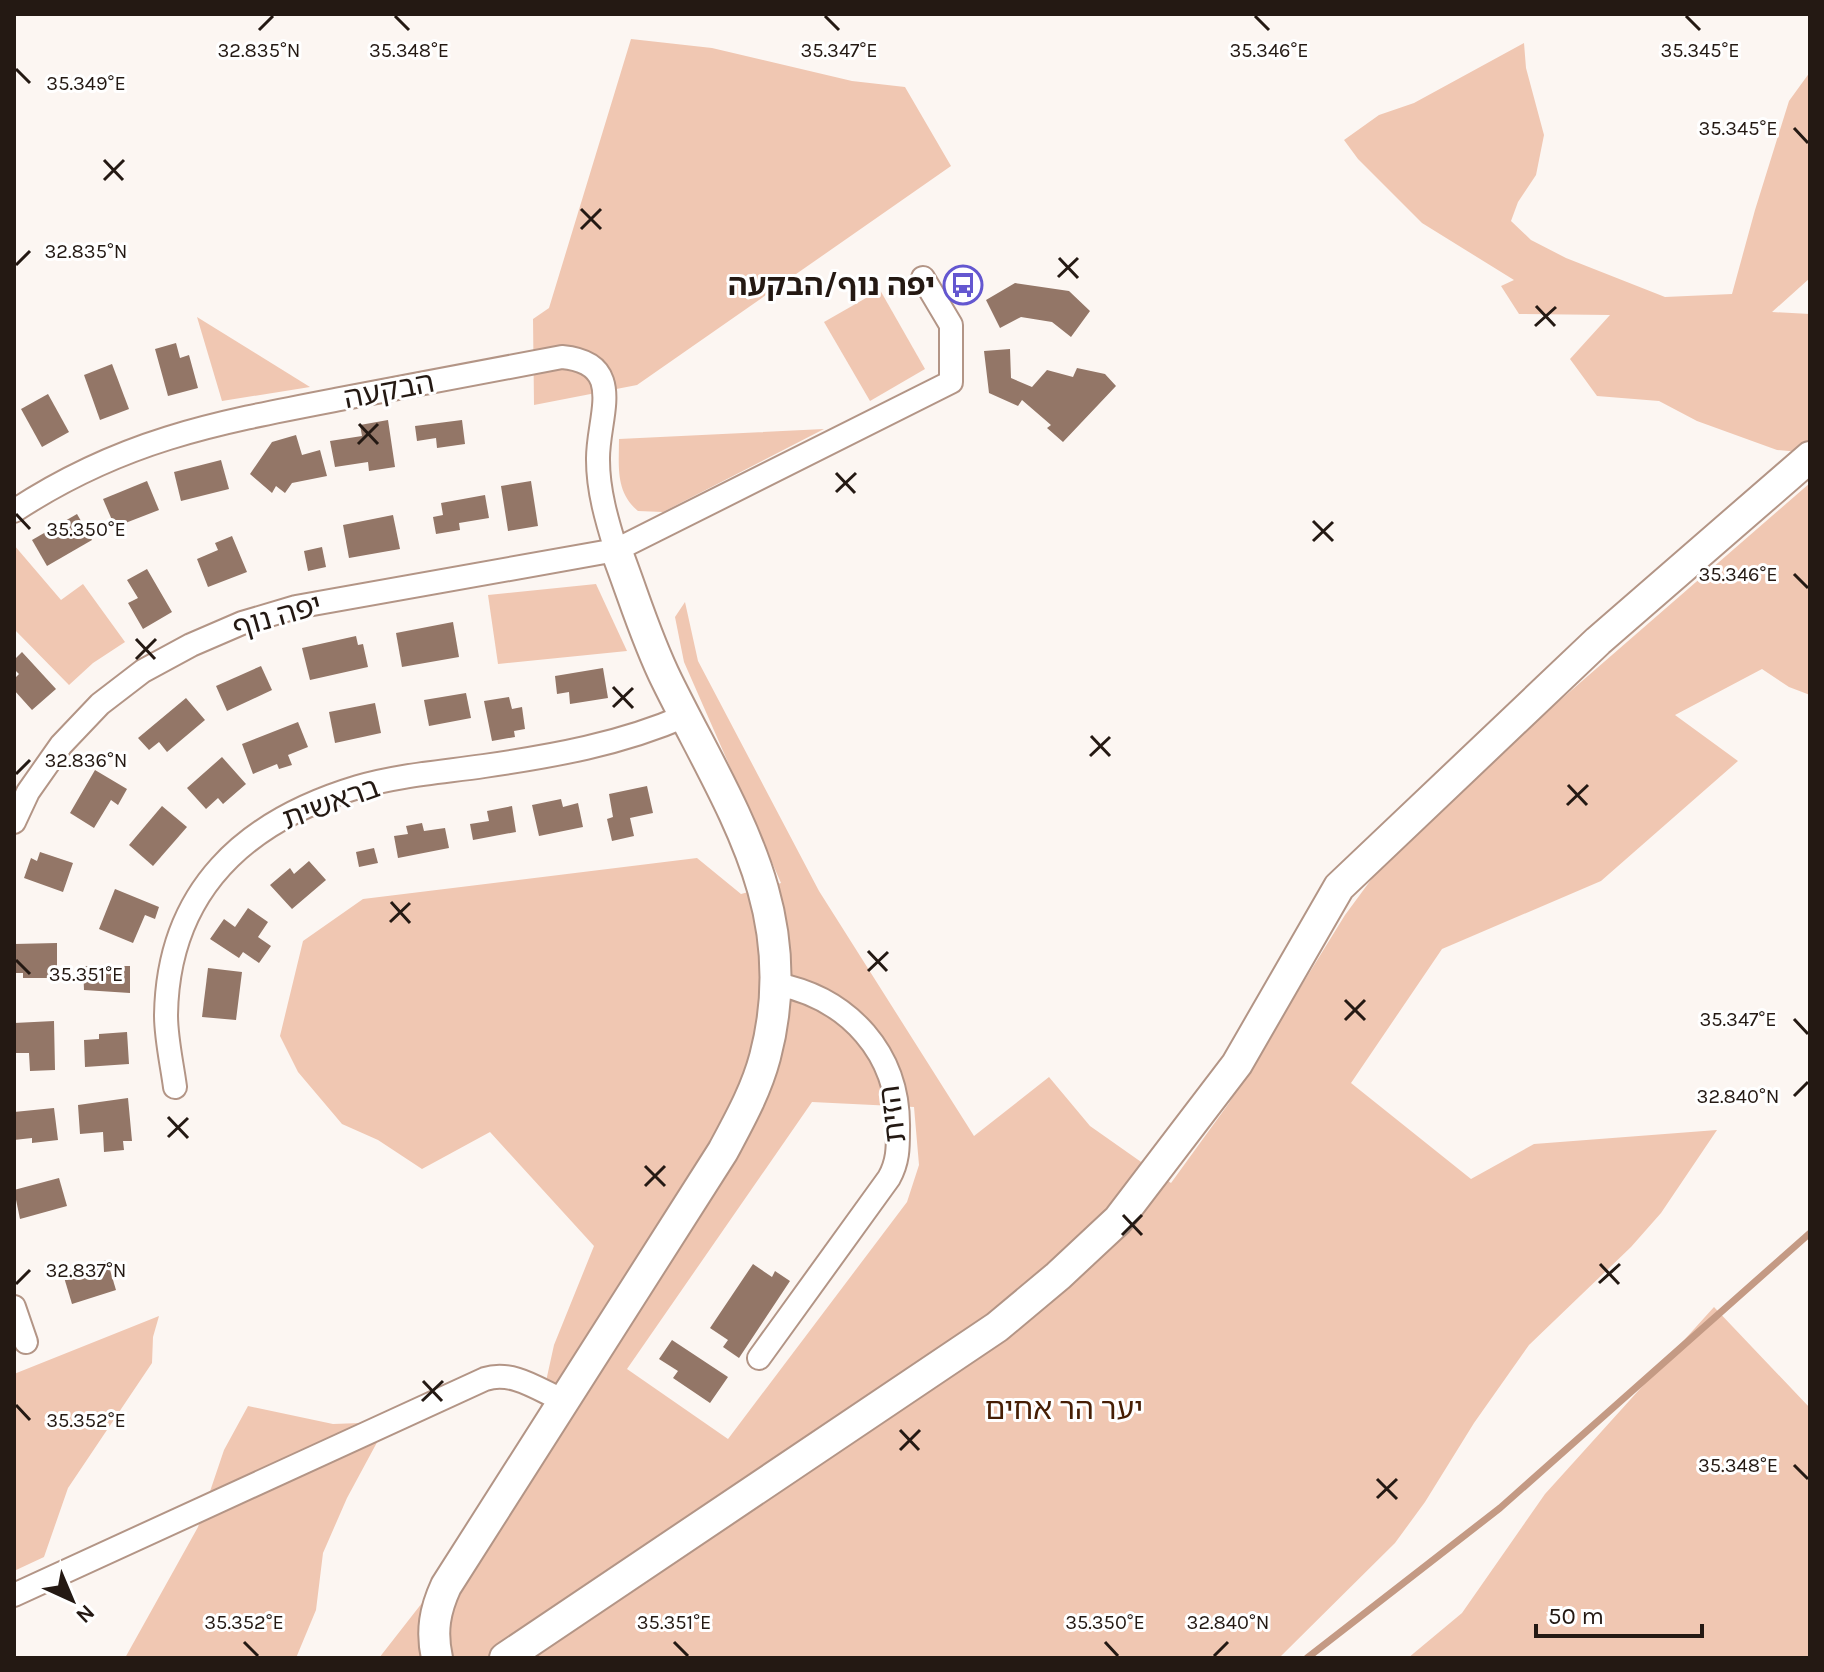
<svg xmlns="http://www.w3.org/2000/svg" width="1824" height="1672" font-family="Karla,'Noto Sans Hebrew',sans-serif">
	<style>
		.green { fill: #f0c7b2; fill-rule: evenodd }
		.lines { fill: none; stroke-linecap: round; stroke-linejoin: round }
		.stream { stroke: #c49a84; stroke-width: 7 }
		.building { fill: #937667 }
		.street-casing { stroke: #b39586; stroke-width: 26 }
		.secondary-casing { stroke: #b39586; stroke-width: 34 }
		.street { stroke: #fff; stroke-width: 22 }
		.secondary { stroke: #fff; stroke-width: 30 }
		.ticks { fill: none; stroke: #241913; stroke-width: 3 }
		.labels { text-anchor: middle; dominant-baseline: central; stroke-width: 6; stroke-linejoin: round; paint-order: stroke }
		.poi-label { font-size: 30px; font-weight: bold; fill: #241913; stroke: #fff; text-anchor: end }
		.street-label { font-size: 30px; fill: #241913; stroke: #fff }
		.park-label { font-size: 30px; fill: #461e04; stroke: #fff }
		.ticks-label { font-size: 20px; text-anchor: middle; fill: #241913; stroke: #fff; stroke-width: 6; stroke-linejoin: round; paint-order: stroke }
	</style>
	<rect width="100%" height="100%" fill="#fcf6f2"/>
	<g class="green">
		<polygon points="631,39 712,48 852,81 905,87 951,166 637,385 534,405 533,319 549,308"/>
		<polygon points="1524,43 1526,68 1544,135 1536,175 1518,202 1511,221 1531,240 1566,258 1665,297 1732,294 1755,210 1789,101 1810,72 1810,278 1772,312 1810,314 1810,453 1777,450 1697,421 1659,401 1597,396 1570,359 1610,315 1519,314 1501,286 1514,280 1422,223 1358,159 1344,140 1379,115 1414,103"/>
		<polygon points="880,290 925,369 870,401 824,322"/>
		<polygon points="197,317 310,387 222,401"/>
		<path d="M824,429L663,512L638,511C615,492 619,466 619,439Z"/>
		<path d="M1810,483V695L1789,687L1762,669L1675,715L1738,761L1601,881L1442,949L1351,1083L1471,1179L1534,1144L1717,1130L1661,1213L1631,1247L1529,1345L1474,1423L1425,1502L1395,1543L1279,1658H379L472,1539L537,1422L554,1345L594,1246L490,1132L422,1169L378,1140L342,1124L298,1072L280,1036L303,941L363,899L697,858L741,894L781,883L684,662L675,617L685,602L698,661L819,891L974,1136L1049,1077L1090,1126L1171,1183L1229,1103L1345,915L1376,873L1408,837L1490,761ZM812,1102L914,1107L919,1165L907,1202L728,1439L627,1369Z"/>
		<polygon points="14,545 61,600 83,584 125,642 93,663 69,685 14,629"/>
		<polygon points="596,584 627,651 498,664 488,595"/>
		<polygon points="1714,1307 1810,1408 1810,1658 1408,1658 1462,1613 1545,1494"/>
		<polygon points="159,1316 153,1337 152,1363 68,1488 44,1557 14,1571 14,1374"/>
		<polygon points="248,1406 333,1424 388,1422 347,1498 323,1553 316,1610 296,1658 125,1658 198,1527 224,1450"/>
	</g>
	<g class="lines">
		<polyline class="stream" points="1307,1658 1500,1508 1810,1233"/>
	</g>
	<g class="building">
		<polygon points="1015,283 1069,291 1090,311 1071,337 1052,322 1021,317 1000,328 986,300"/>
		<polygon points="176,343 180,358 189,355 198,388 168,396 155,349"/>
		<polygon points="1010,349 1011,378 1032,387 1047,370 1073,377 1077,368 1105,374 1116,386 1063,442 1047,428 1051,425 1022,400 1018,406 989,393 984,351"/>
		<polygon points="112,364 129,409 100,420 84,375"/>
		<polygon points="48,394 69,432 42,447 21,409"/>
		<polygon points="388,420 395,467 369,471 368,462 335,467 330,441 362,436 360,425"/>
		<polygon points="462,420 465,444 437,448 436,438 417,441 415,426"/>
		<polygon points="296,435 302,455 320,450 327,476 292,483 285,493 276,486 272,493 250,474 272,442"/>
		<polygon points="221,460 229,489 181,501 174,472"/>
		<polygon points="147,481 159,510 115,527 103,499"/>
		<polygon points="531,481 538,526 508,531 501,486"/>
		<polygon points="485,495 489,518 459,523 460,530 436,534 433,517 443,515 441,503"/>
		<polygon points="77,514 92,540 47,566 32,540"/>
		<polygon points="393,515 400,549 349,558 343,525"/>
		<polygon points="232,536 247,572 208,587 197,559 218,550 215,543"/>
		<polygon points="322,547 326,567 308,571 304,551"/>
		<polygon points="147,569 172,612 143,629 128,603 138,598 127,580"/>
		<polygon points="453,622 459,657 402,667 396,633"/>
		<polygon points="356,636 358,645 363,644 368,667 310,680 302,648"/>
		<polygon points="22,652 56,689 32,710 14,690 14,679 19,674 14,669 14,660"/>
		<polygon points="261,666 272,690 227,711 216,686"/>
		<polygon points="603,668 608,698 570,704 569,692 557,694 555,676"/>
		<polygon points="466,693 471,718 429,726 424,700"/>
		<polygon points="509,697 512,709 522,707 525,729 514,731 515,737 492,741 484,701"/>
		<polygon points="186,698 205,720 167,752 159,742 149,750 138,738"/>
		<polygon points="375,703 381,733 335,743 329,712"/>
		<polygon points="298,722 308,747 288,755 292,765 279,769 277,764 253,774 242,744"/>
		<polygon points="222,757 246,784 223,804 218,798 206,809 187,788"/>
		<polygon points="95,770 127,789 118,805 111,800 94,828 70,813"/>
		<polygon points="647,786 653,813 630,818 634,836 612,841 607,819 613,817 609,794"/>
		<polygon points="561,799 563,807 578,803 583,827 539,836 532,805"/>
		<polygon points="162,806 187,827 153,866 129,845"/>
		<polygon points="512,806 516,832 473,840 470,824 489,821 487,811"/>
		<polygon points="422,823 424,831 445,828 449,848 398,858 394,836 408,834 406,826"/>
		<polygon points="374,848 378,863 359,867 356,852"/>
		<polygon points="40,852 73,863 63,892 24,878 31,858 37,861"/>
		<polygon points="309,861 326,880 292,909 270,885 290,868 294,874"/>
		<polygon points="115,889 159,907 155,919 145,915 133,943 99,929"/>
		<polygon points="248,908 268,922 258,937 271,946 259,963 243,952 239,958 210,939 224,919 235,927"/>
		<polygon points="57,943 57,978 23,978 23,973 14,973 14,944"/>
		<polygon points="83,966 130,966 130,993 84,990"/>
		<polygon points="208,968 242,972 236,1020 202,1017"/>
		<polygon points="54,1021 55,1070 30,1071 29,1053 14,1053 14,1023"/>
		<polygon points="127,1032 129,1064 85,1067 84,1040 99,1039 99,1034"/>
		<polygon points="128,1098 132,1141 123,1141 124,1150 104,1152 103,1132 80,1134 78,1105"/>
		<polygon points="54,1108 58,1140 32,1143 32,1138 14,1140 14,1112"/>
		<polygon points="59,1178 67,1206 20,1219 14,1190"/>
		<polygon points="107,1260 116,1290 72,1304 63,1274"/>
		<polygon points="753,1264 772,1277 775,1271 790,1281 739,1358 723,1347 728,1340 710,1328"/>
		<polygon points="672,1340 728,1377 710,1403 673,1378 678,1371 659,1359"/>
	</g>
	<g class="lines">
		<g class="street-casing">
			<g id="street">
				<path d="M14,511C122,440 215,423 340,399C414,385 488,371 562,357C628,363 597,418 598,460C598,491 607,521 616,550"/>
				<polyline points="14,822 28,792 61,745 100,704 143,671 191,645 242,623 296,607 616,550 951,382 951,325 923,278"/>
				<path d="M175,1087C172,1064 166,1039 166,1015C168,890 245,821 358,787C399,775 443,772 484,766C553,756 621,744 685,716"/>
				<polyline points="14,1307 26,1342"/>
				<path d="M759,1358L889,1178C898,1162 898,1148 898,1130C900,1054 849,998 776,984"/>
				<path d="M14,1595L485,1379C513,1370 539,1390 564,1401"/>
			</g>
		</g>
		<g class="secondary-casing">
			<g id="secondary">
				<path d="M437,1658C431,1631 435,1610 446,1586L723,1151C739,1121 756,1091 765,1057C804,910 729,807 667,681C646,639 633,594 616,550"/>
				<polyline points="505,1658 997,1327 1058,1276 1118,1220 1237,1064 1339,887 1598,641 1810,457"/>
			</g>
		</g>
		<use href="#street" class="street"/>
		<use href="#secondary" class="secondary"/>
	</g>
	<path class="ticks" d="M395,16L409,30M825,16L839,30M1255,16L1269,30M1686,16L1700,30M259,30L273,16M16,69L30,83M1794,128L1808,143M104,160L123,180M104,180L124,160M581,209L601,229M581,229L601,209M1059,258L1078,278M16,265L30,251M1058,277L1078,258M1536,306L1555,326M1535,326L1556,307M359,424L378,444M358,444L378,424M836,473L855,493M836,492L856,473M16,514L30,529M1313,521L1333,541M1313,541L1333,522M1794,574L1808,588M136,639L155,659M136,659L156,639M613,687L633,708M613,707L633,688M1091,736L1110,756M1090,756L1110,737M16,774L30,760M1568,785L1587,805M1567,805L1588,785M391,902L410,923M390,922L410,903M868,951L887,971M16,960L30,974M868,971L888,952M1345,1000L1365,1020M1794,1019L1808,1034M1345,1020L1365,1000M1794,1096L1808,1082M168,1117L188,1138M168,1137L188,1118M645,1166L665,1186M645,1186L665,1166M1123,1215L1142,1235M1122,1235L1142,1215M1600,1264L1619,1284M1599,1283L1620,1264M16,1284L30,1270M423,1381L442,1401M422,1401L443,1381M16,1405L30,1420M900,1430L919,1450M900,1450L920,1430M1794,1465L1808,1479M1377,1479L1397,1499M1377,1498L1397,1479M244,1642L258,1656M674,1642L688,1656M1105,1642L1118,1656M1214,1656L1228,1642"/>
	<defs>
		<g id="bus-ring" transform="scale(2)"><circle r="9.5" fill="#fff" stroke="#6457d0" stroke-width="1.5"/><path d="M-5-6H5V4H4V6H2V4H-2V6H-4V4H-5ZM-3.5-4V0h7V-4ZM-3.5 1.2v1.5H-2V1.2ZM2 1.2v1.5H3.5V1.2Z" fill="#6457d0"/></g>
	</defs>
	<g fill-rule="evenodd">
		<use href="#bus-ring" x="963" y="285"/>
	</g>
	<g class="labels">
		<g class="poi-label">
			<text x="935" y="285">יפה נוף/הבקעה</text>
		</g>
		<g class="street-label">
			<text transform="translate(389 390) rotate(-11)">הבקעה</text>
			<text transform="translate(277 616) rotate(-16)">יפה נוף</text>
			<text transform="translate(331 803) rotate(-20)">בראשית</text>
			<text transform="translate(892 1114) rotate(-97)">הזית</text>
		</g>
		<g class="park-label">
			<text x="1064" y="1409">יער הר אחים</text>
		</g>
	</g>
	<g class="ticks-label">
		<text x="259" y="57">32.835°N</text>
		<text x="409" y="57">35.348°E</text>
		<text x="839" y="57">35.347°E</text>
		<text x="1269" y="57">35.346°E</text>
		<text x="1700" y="57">35.345°E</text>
		<text x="86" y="90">35.349°E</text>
		<text x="1738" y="135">35.345°E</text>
		<text x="86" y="258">32.835°N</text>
		<text x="86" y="536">35.350°E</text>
		<text x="1738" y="581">35.346°E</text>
		<text x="86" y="767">32.836°N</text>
		<text x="86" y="981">35.351°E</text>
		<text x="1738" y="1026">35.347°E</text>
		<text x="1738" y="1103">32.840°N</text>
		<text x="86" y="1277">32.837°N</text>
		<text x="86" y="1427">35.352°E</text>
		<text x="1738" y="1472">35.348°E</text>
		<text x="244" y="1629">35.352°E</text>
		<text x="674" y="1629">35.351°E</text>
		<text x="1105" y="1629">35.350°E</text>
		<text x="1228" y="1629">32.840°N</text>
	</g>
	<rect width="1824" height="1672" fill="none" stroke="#241913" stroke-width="32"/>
	<g transform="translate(72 1600) rotate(136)" stroke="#ffffff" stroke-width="6" paint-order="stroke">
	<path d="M0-6L14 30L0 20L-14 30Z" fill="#241913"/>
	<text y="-12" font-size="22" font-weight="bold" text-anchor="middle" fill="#241913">N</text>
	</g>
	<path d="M1536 1624v12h166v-12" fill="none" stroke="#241913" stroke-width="4"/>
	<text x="1548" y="1624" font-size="24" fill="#241913" stroke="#ffffff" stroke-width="6" paint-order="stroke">50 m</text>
</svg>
